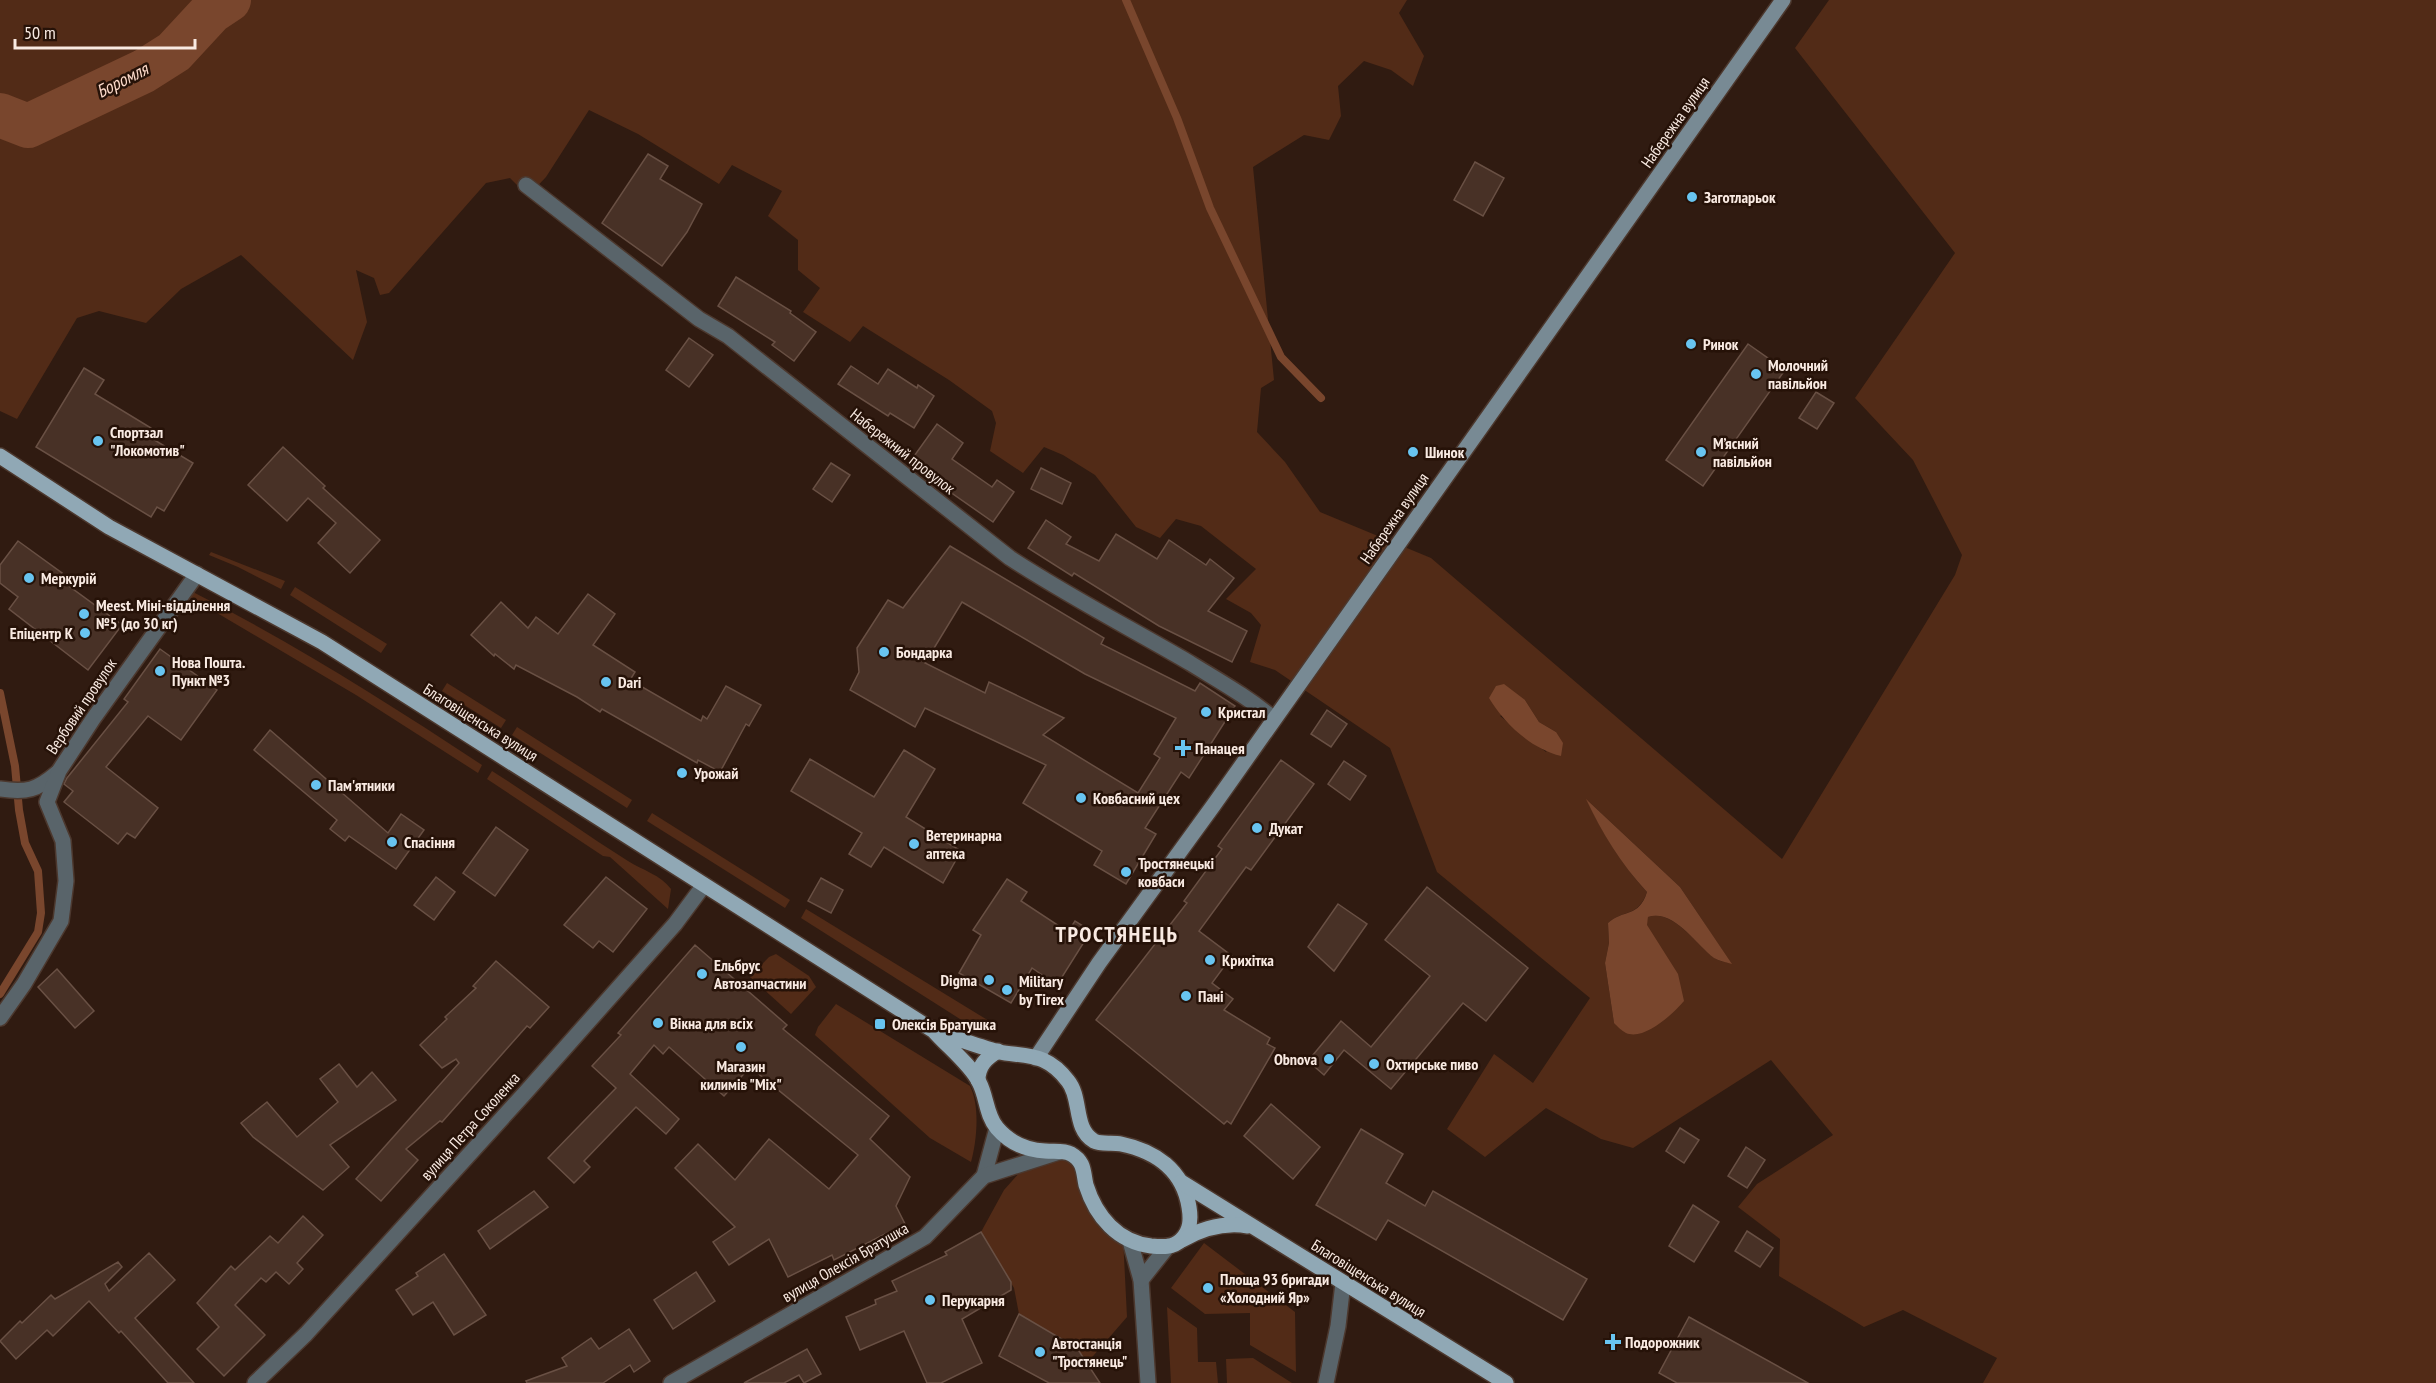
<svg xmlns="http://www.w3.org/2000/svg" width="2436" height="1383" font-family="'PT Sans Narrow',sans-serif">
	<style>
		.green { fill: #522b17; fill-rule: evenodd }
		.water { fill: #79462d }
		.lines { fill: none; stroke-linecap: round; stroke-linejoin: round }
		.stream { stroke: #79462d; stroke-width: 8 }
		.river { stroke: #79462d; stroke-width: 44 }
		.building { fill: #483126; stroke: #695044; stroke-width: 1.5; fill-rule: evenodd }
		.street-casing { stroke: #4c382e; stroke-width: 18 }
		.secondary-casing { stroke: #4c382e; stroke-width: 18 }
		.primary-casing { stroke: #4c382e; stroke-width: 18 }
		.street { stroke: #59646a; stroke-width: 15 }
		.secondary { stroke: #788a94; stroke-width: 15 }
		.primary { stroke: #90a8b5; stroke-width: 15 }
		.poi-dot { fill: #68c4f0; stroke: #261208; stroke-width: 2 }
		.labels { text-anchor: middle; dominant-baseline: central; stroke-width: 5; stroke-linejoin: round; paint-order: stroke }
		.street-label { font-size: 16px; fill: #f9eae2; stroke: #261208 }
		.poi-label { font-size: 16px; font-weight: bold; fill: #f9eae2; stroke: #261208; text-anchor: start }
		.water-label { font-size: 18px; font-style: italic; fill: #fcdaca; stroke: #261208 }
		.district-label { font-size: 22px; font-weight: bold; letter-spacing: 1.5px; fill: #f9eae2; stroke: #261208 }
	</style>
	<rect width="100%" height="100%" fill="#301b11"/>
	<g class="green">
		<path d="M0,0H1407L1399,13L1424,56L1413,86L1391,70L1364,61L1338,86L1341,116L1329,140L1304,135L1253,167L1274,380L1261,388L1257,432L1285,462L1320,512L1431,558L1782,859L1955,575L1962,555L1913,460L1855,398L1955,253L1795,48L1829,0H2436V1383H1983L1997,1358L1903,1310L1864,1327L1779,1276L1780,1239L1738,1207L1757,1184L1833,1135L1771,1060L1633,1148L1601,1139L1546,1108L1485,1157L1447,1129L1494,1054L1533,1083L1590,998L1437,872L1390,748L1275,670L1250,662L1261,625L1251,613L1226,599L1256,569L1201,526L1176,519L1160,538L1136,527L1095,475L1063,455L1044,447L1023,473L990,451L996,423L992,411L949,380L863,326L850,342L803,312L820,288L798,270V240L768,216L782,191L732,165L719,184L638,134L589,110L546,177L528,196L510,178L486,183L389,293L380,295L374,278L356,270L367,322L353,360L241,255L181,289L146,323L99,311L77,318L17,419L0,411ZM1525,700L1539,722L1556,732L1546,752L1500,716ZM1587,800L1680,887L1731,963C1725,962 1718,961 1713,957C1695,943 1673,909 1648,917L1646,925L1655,941L1614,1023L1605,963L1609,943L1608,923C1623,909 1638,918 1647,892C1622,865 1603,834 1587,800Z"/>
		<polygon points="211,552 285,581 281,589 238,567 209,555"/>
		<polygon points="295,587 387,644 381,653 290,595"/>
		<path d="M193,592C293,643 388,703 482,765L478,773L356,695L190,597Z"/>
		<polygon points="447,683 506,720 501,728 442,691"/>
		<polygon points="517,727 632,800 627,808 512,735"/>
		<path d="M492,771C538,800 582,832 628,861C642,870 661,875 671,889L668,909L610,857L603,856L487,779Z"/>
		<polygon points="652,813 790,900 785,908 647,821"/>
		<polygon points="806,909 994,1024 994,1026 982,1029 971,1026 801,918"/>
		<polygon points="776,954 809,976 816,987 791,1014 750,977 769,957"/>
		<path d="M836,1004L970,1086C980,1106 977,1140 971,1162L930,1138L815,1035L818,1027Z"/>
		<polygon points="1064,1152 1123,1237 1127,1317 1087,1363 1077,1348 1019,1314 1014,1288 981,1232 1004,1190 1029,1162"/>
		<polygon points="1204,1243 1295,1312 1296,1372 1250,1345 1250,1313 1205,1314 1171,1288"/>
		<polygon points="1167,1307 1197,1328 1198,1362 1216,1362 1218,1383 1171,1383"/>
		<polygon points="1253,1358 1292,1383 1227,1383 1226,1359"/>
	</g>
	<g class="water">
		<path d="M1504,684L1525,700L1539,722L1556,732L1563,743L1561,756C1531,749 1504,723 1489,698L1496,686Z"/>
		<path d="M1586,799L1680,887L1732,964C1726,962 1719,961 1714,958C1695,944 1674,909 1648,917L1647,925L1678,974L1684,1001C1673,1014 1644,1041 1626,1033C1622,1031 1617,1026 1614,1023L1605,963L1609,943L1608,923C1623,909 1639,918 1647,892C1621,864 1602,833 1586,799Z"/>
	</g>
	<g class="lines">
		<g class="stream">
			<polyline points="1126,0 1177,118 1210,208 1281,357 1321,398"/>
			<polyline points="0,693 15,766 19,810 25,843 38,871 41,913 38,932 0,994"/>
		</g>
		<polyline class="river" points="0,115 28,126 144,71 174,52 211,12 229,0"/>
	</g>
	<g class="building">
		<polygon points="648,154 668,166 660,179 702,204 687,232 662,266 602,223"/>
		<polygon points="1475,162 1504,178 1483,216 1454,200"/>
		<polygon points="736,277 791,311 790,313 816,332 794,361 772,345 775,342 718,306"/>
		<polygon points="689,338 713,355 689,387 666,370"/>
		<polygon points="1748,344 1785,370 1703,486 1666,460"/>
		<polygon points="851,366 878,384 888,369 917,388 918,385 934,396 914,428 890,413 888,416 838,384"/>
		<polygon points="84,368 104,380 95,394 151,428 146,435 193,463 164,511 157,507 151,517 36,447"/>
		<polygon points="1816,392 1834,403 1817,429 1799,418"/>
		<polygon points="937,424 963,443 952,459 992,487 997,480 1014,492 993,522 943,487 945,483 912,459"/>
		<polygon points="283,447 325,486 323,488 380,540 350,573 318,543 336,523 308,498 287,521 248,485"/>
		<polygon points="831,463 850,475 832,502 813,489"/>
		<polygon points="1041,468 1071,483 1062,504 1031,489"/>
		<polygon points="1046,520 1071,537 1066,544 1099,561 1116,534 1157,559 1169,540 1206,565 1210,559 1234,578 1208,611 1247,631 1232,662 1159,626 1074,573 1072,576 1028,548"/>
		<polygon points="18,541 62,573 58,578 122,625 88,670 9,609 18,597 0,583 0,565"/>
		<path d="M950,546L1104,638L1101,644L1195,691L1200,683L1235,706L1189,778L1181,772L1145,828L1156,834L1126,884L1094,865L1102,851L1023,803L1046,765L925,708L915,727L850,690L859,672L857,648L888,600L903,608ZM962,602L1085,674L1176,718L1154,754L1160,758L1138,793L1043,735L1064,718L989,682L985,693L925,663Z"/>
		<polygon points="588,594 615,614 593,645 635,672 630,680 701,721 703,716 707,719 726,686 761,705 749,726 746,724 720,772 698,760 697,763 602,709 600,712 577,697 516,665 514,669 495,654 494,656 471,635 501,602 528,628 536,617 558,634"/>
		<polygon points="160,649 217,690 181,740 148,716 106,767 158,808 135,838 127,833 118,844 64,802 73,791 64,784 67,778 128,702 124,699"/>
		<polygon points="1327,710 1347,724 1331,747 1311,734"/>
		<polygon points="270,730 388,833 401,814 424,830 396,869 349,836 345,841 330,829 337,820 254,750"/>
		<polygon points="904,750 935,769 906,817 961,851 943,883 884,847 871,867 849,854 862,833 791,791 810,759 874,797"/>
		<polygon points="1281,760 1314,784 1251,870 1246,867 1199,931 1232,956 1212,983 1233,999 1224,1010 1270,1038 1267,1044 1275,1048 1231,1124 1227,1121 1224,1124 1096,1020 1187,903 1184,901 1222,849 1218,846"/>
		<polygon points="1344,761 1366,776 1350,800 1328,784"/>
		<polygon points="496,827 528,850 495,896 463,873"/>
		<polygon points="436,877 455,892 434,920 414,905"/>
		<polygon points="606,877 647,909 613,952 599,941 593,948 564,925"/>
		<polygon points="821,878 843,890 831,913 808,901"/>
		<polygon points="1007,879 1027,892 1021,901 1068,932 1075,921 1091,931 1057,985 1032,968 1011,1003 959,973 981,935 973,930"/>
		<polygon points="1427,887 1528,968 1486,1021 1463,1003 1391,1089 1344,1050 1324,1075 1308,1061 1341,1021 1371,1047 1430,976 1385,940"/>
		<polygon points="1338,904 1367,924 1334,971 1308,947"/>
		<polygon points="695,945 787,1025 783,1029 889,1116 870,1139 910,1177 896,1206 905,1224 834,1260 832,1255 788,1277 769,1239 729,1265 713,1242 735,1227 675,1168 698,1144 735,1180 769,1139 829,1189 858,1155 750,1067 724,1096 669,1047 663,1054 654,1045 630,1074 679,1119 666,1134 636,1107 584,1161 590,1167 574,1183 548,1158 616,1088 592,1066 621,1035 618,1033"/>
		<polygon points="496,961 549,1007 530,1028 527,1026 442,1122 440,1121 406,1149 418,1160 381,1201 356,1179 459,1063 456,1059 442,1068 420,1045 447,1019 445,1017 476,988 473,986"/>
		<polygon points="57,969 94,1011 75,1028 38,987"/>
		<polygon points="339,1064 357,1087 372,1072 396,1100 330,1145 349,1167 323,1190 253,1137 241,1123 267,1102 297,1137 338,1102 320,1079"/>
		<polygon points="1271,1104 1320,1147 1293,1179 1244,1136"/>
		<polygon points="1680,1128 1699,1140 1684,1163 1666,1151"/>
		<polygon points="1361,1129 1403,1154 1386,1183 1425,1206 1433,1191 1587,1279 1563,1320 1388,1220 1376,1240 1316,1205"/>
		<polygon points="1746,1147 1765,1160 1747,1188 1728,1176"/>
		<polygon points="534,1191 548,1207 490,1249 478,1231"/>
		<polygon points="1693,1205 1719,1222 1694,1262 1669,1246"/>
		<polygon points="303,1216 323,1235 297,1263 303,1269 289,1284 276,1272 266,1282 261,1278 235,1305 265,1335 224,1376 197,1349 219,1327 197,1303 231,1266 235,1270 270,1236 278,1243"/>
		<polygon points="1747,1231 1773,1248 1760,1267 1735,1251"/>
		<polygon points="981,1232 1011,1282 1011,1290 962,1319 982,1363 941,1383 927,1383 904,1331 860,1350 846,1317 876,1304 875,1300 897,1291 892,1281 947,1255 945,1252"/>
		<polygon points="149,1253 175,1280 135,1318 194,1383 168,1383 121,1331 119,1333 89,1301 53,1336 47,1330 16,1359 0,1341 20,1321 22,1323 51,1295 55,1299 118,1262 122,1267 105,1284 109,1291"/>
		<polygon points="444,1254 486,1315 454,1335 433,1302 413,1315 396,1290 418,1276 416,1273"/>
		<polygon points="696,1272 715,1301 673,1329 654,1300"/>
		<polygon points="1019,1314 1077,1348 1100,1383 1049,1383 999,1356"/>
		<polygon points="1689,1317 1808,1383 1677,1383 1659,1373"/>
		<polygon points="629,1329 650,1361 634,1372 630,1365 603,1383 527,1383 526,1381 567,1366 562,1358 591,1338 599,1349"/>
		<polygon points="807,1349 821,1374 804,1383 799,1375 784,1383 744,1383"/>
	</g>
	<g class="lines">
		<g class="street-casing">
			<g id="street">
				<path d="M526,185L699,319L728,336L1010,558C1068,596 1130,628 1190,663C1219,681 1248,697 1274,719"/>
				<path d="M0,789C27,793 37,790 57,773"/>
				<polyline points="0,1018 24,984 61,921 66,881 63,841 47,802 59,771 93,719 197,574"/>
				<polyline points="984,1176 997,1128"/>
				<polyline points="1130,1241 1141,1280 1148,1383"/>
				<polyline points="1141,1280 1168,1246"/>
				<polyline points="255,1383 306,1334 525,1093 675,924 704,885"/>
				<polyline points="671,1383 925,1237 984,1176 1059,1152"/>
				<polyline points="1326,1383 1338,1326 1343,1283"/>
			</g>
		</g>
		<g class="secondary-casing">
			<polyline id="secondary" points="1036,1058 1099,963 1213,806 1783,0"/>
		</g>
		<g class="primary-casing">
			<g id="primary">
				<path d="M0,456L109,527L322,642L934,1031C956,1038 977,1046 999,1052C1013,1055 1030,1054 1043,1060C1052,1064 1062,1073 1068,1081C1082,1098 1073,1129 1094,1141C1102,1145 1112,1142 1121,1144C1155,1151 1183,1170 1189,1207C1191,1219 1191,1231 1181,1240C1173,1248 1162,1247 1151,1246C1118,1242 1096,1217 1086,1185C1083,1172 1085,1162 1071,1154C1063,1150 1054,1152 1045,1151C1026,1150 1009,1142 997,1128C986,1115 987,1097 979,1082C971,1065 947,1046 934,1031"/>
				<path d="M978,1080C978,1066 986,1058 998,1051"/>
				<polyline points="1181,1182 1506,1383"/>
				<path d="M1182,1240C1203,1228 1224,1222 1248,1226"/>
			</g>
		</g>
		<use href="#street" class="street"/>
		<use href="#secondary" class="secondary"/>
		<use href="#primary" class="primary"/>
	</g>
	<g class="poi-dot">
		<circle cx="1692" cy="197" r="6"/>
		<circle cx="1691" cy="344" r="6"/>
		<circle cx="1756" cy="374" r="6"/>
		<circle cx="98" cy="441" r="6"/>
		<circle cx="1413" cy="452" r="6"/>
		<circle cx="1701" cy="452" r="6"/>
		<circle cx="29" cy="578" r="6"/>
		<circle cx="84" cy="614" r="6"/>
		<circle cx="85" cy="633" r="6"/>
		<circle cx="884" cy="652" r="6"/>
		<circle cx="160" cy="671" r="6"/>
		<circle cx="606" cy="682" r="6"/>
		<circle cx="1206" cy="712" r="6"/>
		<path d="M1180 739h6v6h6v6h-6v6h-6v-6h-6v-6h6z"/>
		<circle cx="682" cy="773" r="6"/>
		<circle cx="316" cy="785" r="6"/>
		<circle cx="1081" cy="798" r="6"/>
		<circle cx="1257" cy="828" r="6"/>
		<circle cx="392" cy="842" r="6"/>
		<circle cx="914" cy="844" r="6"/>
		<circle cx="1126" cy="872" r="6"/>
		<circle cx="1210" cy="960" r="6"/>
		<circle cx="702" cy="974" r="6"/>
		<circle cx="989" cy="980" r="6"/>
		<circle cx="1007" cy="990" r="6"/>
		<circle cx="1186" cy="996" r="6"/>
		<circle cx="658" cy="1023" r="6"/>
		<rect x="874" y="1018" width="12" height="12" rx="3"/>
		<circle cx="741" cy="1047" r="6"/>
		<circle cx="1329" cy="1059" r="6"/>
		<circle cx="1374" cy="1064" r="6"/>
		<circle cx="1208" cy="1288" r="6"/>
		<circle cx="930" cy="1300" r="6"/>
		<path d="M1610 1333h6v6h6v6h-6v6h-6v-6h-6v-6h6z"/>
		<circle cx="1040" cy="1352" r="6"/>
	</g>
	<g class="labels">
		<g class="street-label">
			<text transform="translate(1675 122) rotate(-55)">Набережна вулиця</text>
			<text transform="translate(903 451) rotate(38)">Набережний провулок</text>
			<text transform="translate(1394 518) rotate(-55)">Набережна вулиця</text>
			<text transform="translate(81 706) rotate(-56)">Вербовий провулок</text>
			<text transform="translate(481 722) rotate(32)">Благовіщенська вулиця</text>
			<text transform="translate(470 1126) rotate(-48)">вулиця Петра Соколенка</text>
			<text transform="translate(845 1262) rotate(-30)">вулиця Олексія Братушка</text>
			<text transform="translate(1369 1278) rotate(32)">Благовіщенська вулиця</text>
		</g>
		<g class="poi-label">
			<text x="1704" y="197">Заготларьок</text>
			<text x="1703" y="344">Ринок</text>
			<text x="1768" y="365">Молочний<tspan x="1768" dy="18">павільйон</tspan></text>
			<text x="110" y="432">Спортзал<tspan x="110" dy="18">"Локомотив"</tspan></text>
			<text x="1713" y="443">М’ясний<tspan x="1713" dy="18">павільйон</tspan></text>
			<text x="1425" y="452">Шинок</text>
			<text x="41" y="578">Меркурій</text>
			<text x="96" y="605">Meest. Міні-відділення<tspan x="96" dy="18">№5 (до 30 кг)</tspan></text>
			<text x="73" y="633" text-anchor="end">Епіцентр К</text>
			<text x="896" y="652">Бондарка</text>
			<text x="172" y="662">Нова Пошта.<tspan x="172" dy="18">Пункт №3</tspan></text>
			<text x="618" y="682">Dari</text>
			<text x="1218" y="712">Кристал</text>
			<text x="1195" y="748">Панацея</text>
			<text x="694" y="773">Урожай</text>
			<text x="328" y="785">Пам'ятники</text>
			<text x="1093" y="798">Ковбасний цех</text>
			<text x="1269" y="828">Дукат</text>
			<text x="926" y="835">Ветеринарна<tspan x="926" dy="18">аптека</tspan></text>
			<text x="404" y="842">Спасіння</text>
			<text x="1138" y="863">Тростянецькі<tspan x="1138" dy="18">ковбаси</tspan></text>
			<text x="1222" y="960">Крихітка</text>
			<text x="714" y="965">Ельбрус<tspan x="714" dy="18">Автозапчастини</tspan></text>
			<text x="977" y="980" text-anchor="end">Digma</text>
			<text x="1019" y="981">Military<tspan x="1019" dy="18">by Tirex</tspan></text>
			<text x="1198" y="996">Пані</text>
			<text x="670" y="1023">Вікна для всіх</text>
			<text x="892" y="1024">Олексія Братушка</text>
			<text x="1317" y="1059" text-anchor="end">Obnova</text>
			<text x="1386" y="1064">Охтирське пиво</text>
			<text x="741" y="1066" text-anchor="middle">Магазин<tspan x="741" dy="18">килимів "Mix"</tspan></text>
			<text x="1220" y="1279">Площа 93 бригади<tspan x="1220" dy="18">«Холодний Яр»</tspan></text>
			<text x="942" y="1300">Перукарня</text>
			<text x="1625" y="1342">Подорожник</text>
			<text x="1052" y="1343">Автостанція<tspan x="1052" dy="18">"Тростянець"</tspan></text>
		</g>
		<g class="water-label">
			<text transform="translate(122 80) rotate(-27)">Боромля</text>
		</g>
		<g class="district-label">
			<text x="1117" y="934">ТРОСТЯНЕЦЬ</text>
		</g>
	</g>
	<path d="M15 39v9h180v-9" fill="none" stroke="#f9eae2" stroke-width="3"/>
	<text x="24" y="39" font-size="18" fill="#f9eae2" stroke="#261208" stroke-width="4.5" paint-order="stroke">50 m</text>
</svg>
